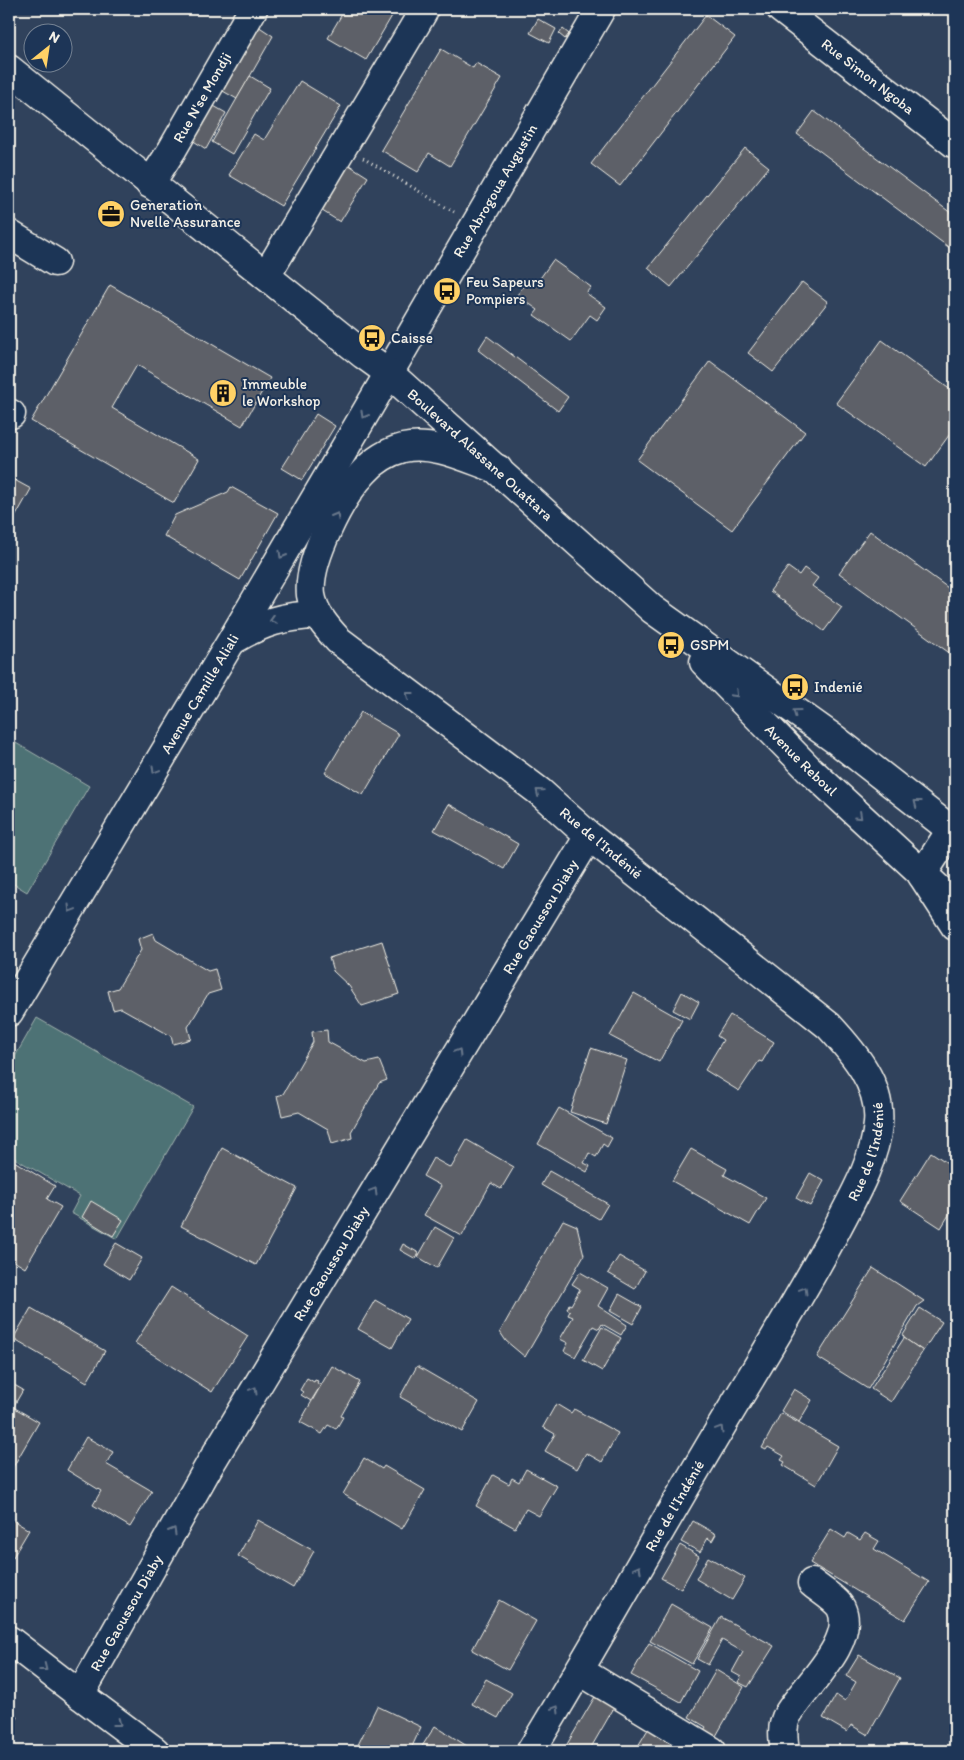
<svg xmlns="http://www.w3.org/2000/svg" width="964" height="1760" font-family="Itim,sans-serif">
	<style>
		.green { fill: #4e7274; stroke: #a1b2ae }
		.building { fill: #5d6167; stroke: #f4f1e8 }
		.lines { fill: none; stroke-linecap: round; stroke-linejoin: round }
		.minor-casing { stroke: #f4f1e8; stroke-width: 31 }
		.major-casing { stroke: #f4f1e8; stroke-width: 31 }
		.highway-casing { stroke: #f4f1e8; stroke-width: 31 }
		.path { stroke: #f4f1e8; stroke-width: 3; stroke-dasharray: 1 4; stroke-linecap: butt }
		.minor { stroke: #1d3557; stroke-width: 28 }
		.major { stroke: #1d3557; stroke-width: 28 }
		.highway { stroke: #1d3557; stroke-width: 28 }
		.oneway { stroke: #68778a }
		.labels { text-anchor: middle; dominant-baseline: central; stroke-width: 4; stroke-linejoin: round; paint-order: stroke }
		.street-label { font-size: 15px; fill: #f4f1e8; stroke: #1d3557 }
		.poi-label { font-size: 15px; fill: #f4f1e8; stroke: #1d3557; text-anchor: start }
	</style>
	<rect width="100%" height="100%" fill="#30425c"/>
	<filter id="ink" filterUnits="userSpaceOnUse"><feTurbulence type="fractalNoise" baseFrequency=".02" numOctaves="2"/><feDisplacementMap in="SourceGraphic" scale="10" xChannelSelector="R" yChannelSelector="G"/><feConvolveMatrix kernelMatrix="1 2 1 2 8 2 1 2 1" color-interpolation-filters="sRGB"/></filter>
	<g filter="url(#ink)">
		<g class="green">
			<polygon points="9,739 89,786 27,892 9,881"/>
			<polygon points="37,1018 193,1107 117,1239 71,1213 80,1196 9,1155 9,1067"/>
		</g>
		<g class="building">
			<polygon points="345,9 396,9 366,60 328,38"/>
			<polygon points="706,15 735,37 620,186 591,164"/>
			<polygon points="538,19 556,29 549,43 530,33"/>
			<polygon points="258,26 273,36 237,99 221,90"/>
			<polygon points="563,29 569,34 565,39 559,34"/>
			<polygon points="441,49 473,68 476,63 502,78 450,166 429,153 418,172 381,150"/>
			<polygon points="250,76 270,88 232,154 212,142"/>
			<polygon points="300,81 341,106 281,206 229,175 254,134 264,140"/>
			<polygon points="212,105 226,113 206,149 192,140"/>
			<polygon points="814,111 955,216 955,243 951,249 797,134"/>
			<polygon points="745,148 769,167 671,287 648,268"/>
			<polygon points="346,163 368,177 340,222 319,209"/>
			<polygon points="553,260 591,287 586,293 606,307 597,320 590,315 571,341 534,315 538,310 517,295 529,279 536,284"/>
			<polygon points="802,282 828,302 773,372 748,353"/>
			<polygon points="110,285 270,378 242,426 137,365 112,408 199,459 174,503 31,421"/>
			<polygon points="487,336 568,397 558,411 478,350"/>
			<polygon points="882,340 955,393 955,427 926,467 836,403"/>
			<polygon points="710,361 805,432 732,530 637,460"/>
			<polygon points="316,414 335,426 302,480 282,468"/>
			<polygon points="9,477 31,489 9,528"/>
			<polygon points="231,487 278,513 240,580 164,536 175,515 228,492"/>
			<polygon points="870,531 955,593 955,657 839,573"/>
			<polygon points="788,567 799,575 804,568 818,578 812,586 842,607 824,631 770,591"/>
			<polygon points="361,712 399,734 363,795 325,773"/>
			<polygon points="449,804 518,844 504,869 434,830"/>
			<polygon points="153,933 156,940 208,971 215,969 221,990 208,994 188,1027 191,1039 173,1044 171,1036 121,1008 113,1010 108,991 118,988 141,950 138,939"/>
			<polygon points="382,941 399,994 362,1006 349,986 333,971 329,958"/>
			<polygon points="682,992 699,1002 690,1019 673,1010"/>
			<polygon points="634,993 682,1020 659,1062 610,1036"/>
			<polygon points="730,1015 774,1042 762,1062 759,1061 739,1091 705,1070 723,1040 717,1036"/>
			<polygon points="327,1030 328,1042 366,1063 379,1060 387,1080 379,1083 351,1132 352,1138 332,1144 328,1129 299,1112 282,1116 277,1096 283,1094 313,1042 312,1032"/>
			<polygon points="591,1048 627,1060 606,1124 570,1112"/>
			<polygon points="559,1108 612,1138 607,1147 603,1144 596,1157 589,1153 584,1163 590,1166 587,1172 538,1144"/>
			<polygon points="467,1140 514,1167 501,1189 491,1183 462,1236 424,1215 441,1186 423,1176 433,1158 451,1168"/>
			<polygon points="222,1148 297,1188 256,1265 181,1226"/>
			<polygon points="691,1149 727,1169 724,1175 766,1198 750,1225 672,1181"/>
			<polygon points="931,1152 955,1168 955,1205 941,1228 900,1201"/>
			<polygon points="9,1158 55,1186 47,1199 61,1207 25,1268 9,1258"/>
			<polygon points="549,1171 608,1204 599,1219 541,1185"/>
			<polygon points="810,1173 824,1181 810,1206 796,1198"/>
			<polygon points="91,1201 123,1220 113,1236 82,1217"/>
			<polygon points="563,1220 577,1226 584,1255 525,1357 506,1341 500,1332"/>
			<polygon points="435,1227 454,1238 437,1268 418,1257"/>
			<polygon points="116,1243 142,1258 129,1280 103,1264"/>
			<polygon points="403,1244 419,1253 416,1259 400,1250"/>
			<polygon points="619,1256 645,1271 635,1289 608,1273"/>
			<polygon points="873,1268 924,1301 917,1306 868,1389 817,1357"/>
			<polygon points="580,1272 608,1288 598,1306 627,1325 621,1335 602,1324 599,1329 593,1326 575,1357 564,1351 568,1343 560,1339 573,1317 568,1315 570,1311 567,1309 569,1304 571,1305 580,1289 572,1284"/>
			<polygon points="171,1287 248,1336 212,1392 135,1343"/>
			<polygon points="619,1294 642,1307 633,1324 610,1311"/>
			<polygon points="375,1300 408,1319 392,1348 358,1329"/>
			<polygon points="31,1308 105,1351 87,1382 13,1339"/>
			<polygon points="920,1308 942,1322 923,1351 904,1338 903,1335"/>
			<polygon points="602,1327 621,1338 602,1371 583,1360"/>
			<polygon points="904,1338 923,1351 891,1402 871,1389"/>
			<polygon points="332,1366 360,1382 341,1416 343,1417 336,1429 328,1425 322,1434 300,1422"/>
			<polygon points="417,1366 479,1402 462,1432 400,1397"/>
			<polygon points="307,1378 314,1382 315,1380 318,1381 317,1383 321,1385 311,1401 301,1395 303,1392 300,1390"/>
			<polygon points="9,1382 23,1390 9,1414"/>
			<polygon points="794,1389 812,1400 799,1422 781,1411"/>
			<polygon points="556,1404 571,1413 574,1409 618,1433 602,1462 586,1453 577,1469 545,1451 555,1434 543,1427"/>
			<polygon points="13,1407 39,1422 9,1474 9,1414"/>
			<polygon points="781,1413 838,1446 816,1485 783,1465 785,1462 781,1460 784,1456 768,1447 766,1450 762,1448"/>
			<polygon points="86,1437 113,1452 106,1464 152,1491 130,1527 93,1505 101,1491 67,1470"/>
			<polygon points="364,1458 382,1469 384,1466 425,1490 402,1529 343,1494"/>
			<polygon points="526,1469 557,1486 539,1516 526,1509 515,1528 476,1506 493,1475 509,1484 512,1478 519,1482"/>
			<polygon points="9,1518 29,1530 10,1562 9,1562"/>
			<polygon points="258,1520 314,1551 293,1588 238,1556"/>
			<polygon points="693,1521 716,1534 712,1541 708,1538 700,1552 681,1542"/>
			<polygon points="831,1529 845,1538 848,1533 860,1540 865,1533 879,1541 874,1549 929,1582 905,1620 810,1563"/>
			<polygon points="680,1545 699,1556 681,1589 661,1578"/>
			<polygon points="708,1557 745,1578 732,1600 696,1579"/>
			<polygon points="499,1600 536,1621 508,1670 472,1650"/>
			<polygon points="671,1604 713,1628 692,1664 650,1641"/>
			<polygon points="721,1617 774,1646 748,1687 738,1682 741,1677 732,1672 743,1652 722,1640 708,1665 697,1659"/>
			<polygon points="649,1643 698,1671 681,1702 631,1675"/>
			<polygon points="859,1655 900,1678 868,1735 851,1725 847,1732 823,1718 836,1695 845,1701 856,1682 846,1676"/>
			<polygon points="716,1670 744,1687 712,1743 700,1736 706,1727 689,1717"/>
			<polygon points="486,1679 512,1693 498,1718 472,1704"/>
			<polygon points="596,1695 615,1706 589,1751 563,1751"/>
			<polygon points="377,1706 421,1727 410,1751 355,1751"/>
			<polygon points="9,1712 18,1717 9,1733"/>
			<polygon points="435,1726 475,1751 419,1751"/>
			<polygon points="650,1726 692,1751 635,1751"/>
		</g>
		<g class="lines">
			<g class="minor-casing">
				<g id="minor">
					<path id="s1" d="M781,9L955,144"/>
					<path id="s2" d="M150,184L172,150L253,9"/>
					<polyline points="9,234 55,262"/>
					<polyline points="266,276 423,12"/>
					<path id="s3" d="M389,373L601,9"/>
					<polyline points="9,413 11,414"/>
					<polyline points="922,875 951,830"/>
					<polyline points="580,1671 712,1751"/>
					<polyline points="80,1695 155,1751"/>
					<path id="s4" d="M531,1751C596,1644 657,1534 721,1427C760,1362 800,1298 835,1232C852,1199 875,1161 878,1124C882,1085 853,1052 829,1026L589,836"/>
					<path d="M785,1751C783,1739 781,1725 788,1714C803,1688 857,1642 841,1608C836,1599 820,1590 812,1583"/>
				</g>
			</g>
			<g class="major-casing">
				<g id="major">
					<path id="s5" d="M9,69L364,355L389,373L652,609L836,740L955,833"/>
					<path d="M233,640C263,622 283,616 318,615"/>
					<path id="s6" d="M704,662L810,770L941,891"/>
					<path id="s7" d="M9,1012L232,640L389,373"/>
					<path id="s8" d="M9,1640L80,1695L209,1466L589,836L540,792L338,640C326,627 314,613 311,595C307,561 341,496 364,472C374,461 388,452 403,448C434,441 468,459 498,469"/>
				</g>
			</g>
			<g class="highway-casing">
				<polyline id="highway" points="922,875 955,926"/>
			</g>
			<polyline class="path" points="363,158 454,212"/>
			<use href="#minor" class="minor"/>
			<use href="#major" class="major"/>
			<use href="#highway" class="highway"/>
		</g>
		<defs><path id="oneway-chevron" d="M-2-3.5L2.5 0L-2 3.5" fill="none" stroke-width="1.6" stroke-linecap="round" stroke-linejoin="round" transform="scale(1.25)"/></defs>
		<g class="oneway">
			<use href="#oneway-chevron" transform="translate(364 415) rotate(120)"/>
			<use href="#oneway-chevron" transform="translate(336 516) rotate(-60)"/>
			<use href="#oneway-chevron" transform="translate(282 555) rotate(120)"/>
			<use href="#oneway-chevron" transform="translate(273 620) rotate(163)"/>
			<use href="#oneway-chevron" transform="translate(735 694) rotate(46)"/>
			<use href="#oneway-chevron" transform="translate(409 695) rotate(-143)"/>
			<use href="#oneway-chevron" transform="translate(796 712) rotate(-144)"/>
			<use href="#oneway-chevron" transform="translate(155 770) rotate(121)"/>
			<use href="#oneway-chevron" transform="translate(539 792) rotate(-141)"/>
			<use href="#oneway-chevron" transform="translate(917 803) rotate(-142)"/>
			<use href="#oneway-chevron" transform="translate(859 816) rotate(43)"/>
			<use href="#oneway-chevron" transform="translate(71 909) rotate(121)"/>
			<use href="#oneway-chevron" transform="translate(458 1052) rotate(-59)"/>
			<use href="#oneway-chevron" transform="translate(374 1191) rotate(-59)"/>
			<use href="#oneway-chevron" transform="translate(804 1290) rotate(-59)"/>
			<use href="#oneway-chevron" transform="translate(254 1390) rotate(-59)"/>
			<use href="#oneway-chevron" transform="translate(720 1429) rotate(-59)"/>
			<use href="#oneway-chevron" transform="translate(173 1531) rotate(-60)"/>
			<use href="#oneway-chevron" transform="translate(638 1569) rotate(-61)"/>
			<use href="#oneway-chevron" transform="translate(44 1668) rotate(38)"/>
			<use href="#oneway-chevron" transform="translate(556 1709) rotate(-59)"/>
			<use href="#oneway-chevron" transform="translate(118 1723) rotate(37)"/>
		</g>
	</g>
	<defs>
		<g id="office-disc" transform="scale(1.4375)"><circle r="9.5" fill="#ffd166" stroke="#1d3557"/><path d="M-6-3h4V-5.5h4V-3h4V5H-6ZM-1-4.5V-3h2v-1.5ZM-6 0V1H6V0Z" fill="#111"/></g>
		<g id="bus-disc" transform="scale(1.4375)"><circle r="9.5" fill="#ffd166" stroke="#1d3557"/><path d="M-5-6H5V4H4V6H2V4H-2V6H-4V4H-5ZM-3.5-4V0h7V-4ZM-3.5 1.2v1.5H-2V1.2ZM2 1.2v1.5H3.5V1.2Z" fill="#111"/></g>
		<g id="building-disc" transform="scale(1.4375)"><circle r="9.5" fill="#ffd166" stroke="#1d3557"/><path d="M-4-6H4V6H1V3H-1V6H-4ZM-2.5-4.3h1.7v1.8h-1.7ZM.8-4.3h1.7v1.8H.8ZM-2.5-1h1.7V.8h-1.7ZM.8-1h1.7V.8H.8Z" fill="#111"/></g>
	</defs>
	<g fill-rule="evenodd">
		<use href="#office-disc" x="111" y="214"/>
		<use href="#bus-disc" x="447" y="291"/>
		<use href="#bus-disc" x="372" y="338"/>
		<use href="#building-disc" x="223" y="393"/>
		<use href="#bus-disc" x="671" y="645"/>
		<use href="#bus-disc" x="795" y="687"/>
	</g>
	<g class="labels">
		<g class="street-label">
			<text stroke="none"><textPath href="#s1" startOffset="110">Rue Simon Ngoba</textPath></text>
			<text stroke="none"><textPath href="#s2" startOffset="101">Rue N'se Mondji</textPath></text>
			<text stroke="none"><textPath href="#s3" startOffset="211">Rue Abrogoua Augustin</textPath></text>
			<text stroke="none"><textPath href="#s5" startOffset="609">Boulevard Alassane Ouattara</textPath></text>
			<text stroke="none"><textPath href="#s7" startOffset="371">Avenue Camille Aliali</textPath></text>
			<text stroke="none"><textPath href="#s6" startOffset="138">Avenue Reboul</textPath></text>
			<text transform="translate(601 843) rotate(40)">Rue de l'Indénié</text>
			<text stroke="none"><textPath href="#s8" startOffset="994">Rue Gaoussou Diaby</textPath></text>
			<text stroke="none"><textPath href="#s4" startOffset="689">Rue de l'Indénié</textPath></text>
			<text stroke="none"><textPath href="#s8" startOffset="589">Rue Gaoussou Diaby</textPath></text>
			<text stroke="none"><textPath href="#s4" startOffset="284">Rue de l'Indénié</textPath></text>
			<text stroke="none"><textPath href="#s8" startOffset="184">Rue Gaoussou Diaby</textPath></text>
		</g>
		<g class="poi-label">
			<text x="130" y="205">Generation<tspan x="130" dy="17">Nvelle Assurance</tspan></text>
			<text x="466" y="282">Feu Sapeurs<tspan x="466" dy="17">Pompiers</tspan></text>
			<text x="391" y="338">Caisse</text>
			<text x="242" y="384">Immeuble<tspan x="242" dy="17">le Workshop</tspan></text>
			<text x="690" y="645">GSPM</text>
			<text x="814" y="687">Indenié</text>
		</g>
	</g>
	<rect width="964" height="1760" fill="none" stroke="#1d3557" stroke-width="30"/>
	<rect x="15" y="15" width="934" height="1730" fill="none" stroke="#f4f1e8" stroke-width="2" filter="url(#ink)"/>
	<g transform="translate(48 48) rotate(30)"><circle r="24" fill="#1d3557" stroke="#738091"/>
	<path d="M0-4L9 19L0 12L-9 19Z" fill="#ffd166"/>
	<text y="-8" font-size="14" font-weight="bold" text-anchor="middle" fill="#f4f1e8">N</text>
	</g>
</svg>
